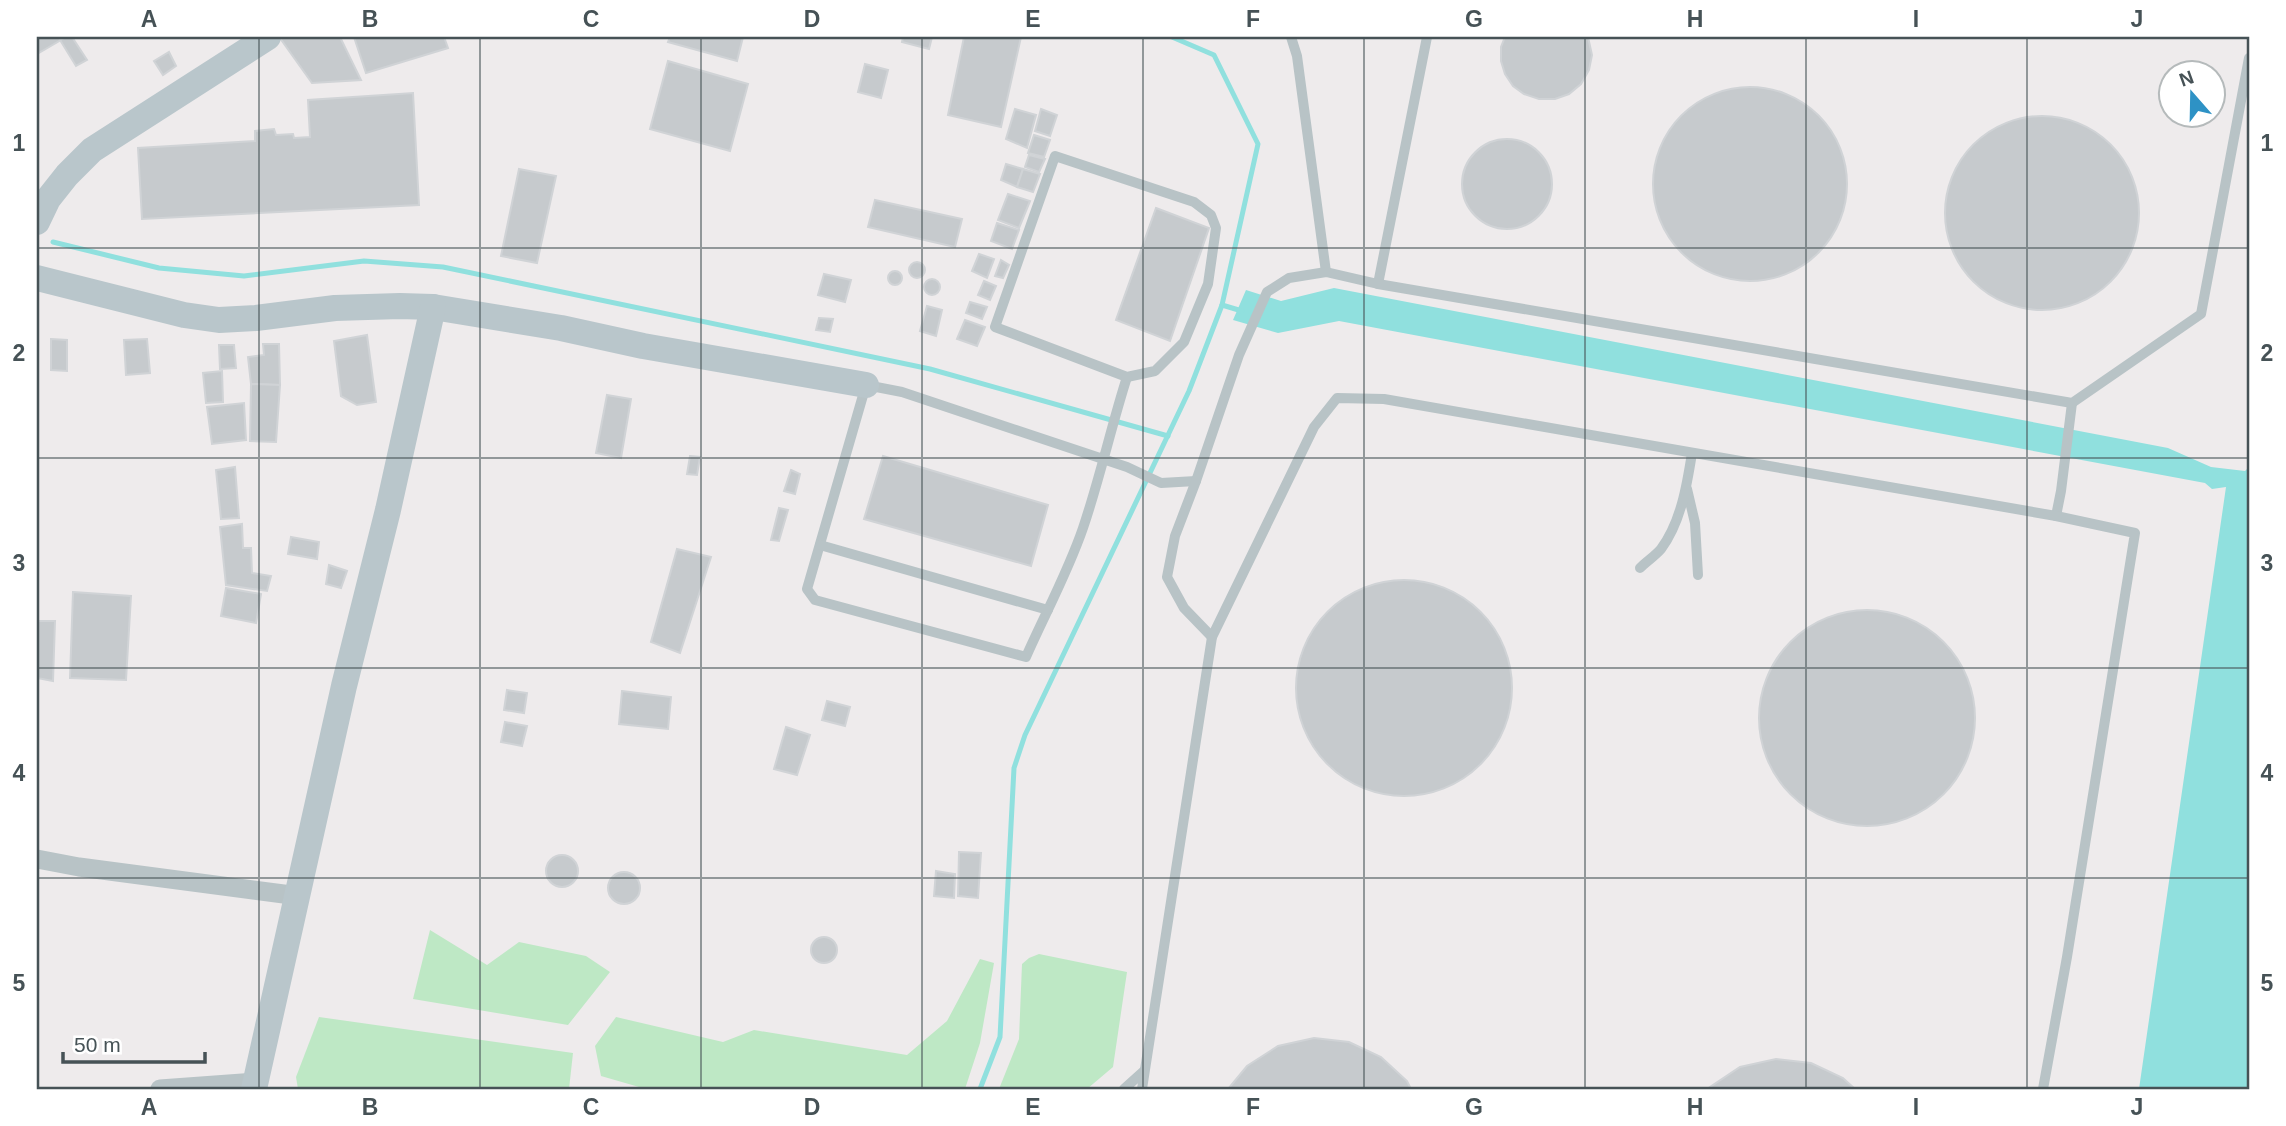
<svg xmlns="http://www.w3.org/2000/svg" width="2286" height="1126" font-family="Arial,sans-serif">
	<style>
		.green { fill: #bee8c5 }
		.water { fill: #90e0de }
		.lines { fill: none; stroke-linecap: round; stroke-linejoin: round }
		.stream { stroke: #90e0de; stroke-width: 5 }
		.building { fill: #c6cacd; stroke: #d0d3d6; stroke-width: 2 }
		.lane { stroke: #b8c3c6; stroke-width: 10 }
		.street { stroke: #b8c3c6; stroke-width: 19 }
		.secondary { stroke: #b9c6cb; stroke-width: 26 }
		.grid { fill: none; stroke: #465256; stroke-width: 2; stroke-opacity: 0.55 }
		.neatline { fill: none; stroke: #465256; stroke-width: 2.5 }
		.grid-label { font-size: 23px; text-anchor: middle; font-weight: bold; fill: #465256 }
	</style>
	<rect width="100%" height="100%" fill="#eeebec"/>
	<g class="green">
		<polygon points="430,930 487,965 519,942 586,956 610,972 568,1025 413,999"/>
		<polygon points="1039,954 1127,972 1113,1067 1087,1089 999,1089 1019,1039 1022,964 1029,958"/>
		<polygon points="980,959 994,963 980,1043 965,1089 646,1089 601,1076 595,1046 616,1017 723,1042 754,1030 907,1055 947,1021"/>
		<polygon points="319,1017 573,1053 569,1089 298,1089 296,1077"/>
	</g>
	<polygon class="water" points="1334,288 2168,448 2211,467 2245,471 2249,467 2249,1089 2139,1089 2226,487 2212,489 2205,483 1339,321 1278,333 1233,320 1246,290 1281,301"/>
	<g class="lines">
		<g class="stream">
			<polyline points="53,242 159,268 244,276 364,261 443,267 930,369 1168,436"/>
			<polyline points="1222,305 1242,311"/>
			<polyline points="980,1089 1000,1037 1014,768 1025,735 1189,391 1222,305 1258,144 1214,55 1172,37"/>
		</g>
	</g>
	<g class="building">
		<polygon points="37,37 66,37 37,54"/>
		<polygon points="66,37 72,37 87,60 76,66 60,40"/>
		<polygon points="282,37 340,37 361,80 312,83 280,38"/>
		<polygon points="354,37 444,37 448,48 366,73"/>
		<polygon points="670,37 743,37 737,61 668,42"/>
		<polygon points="903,37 932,37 929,49 902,42"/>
		<polygon points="964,37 1021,37 1001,127 948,115"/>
		<polygon points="1505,37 1588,37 1592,55 1589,70 1581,84 1569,94 1555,99 1539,99 1524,94 1513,86 1505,74 1501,61 1501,47"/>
		<polygon points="169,52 176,66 163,75 154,61"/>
		<polygon points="668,61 748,84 730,151 650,129"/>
		<polygon points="865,64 888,70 881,98 858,92"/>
		<circle cx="1750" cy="184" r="97"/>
		<polygon points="413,93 419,205 142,219 138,148 255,141 255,131 274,129 276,135 293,134 294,138 310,137 308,100"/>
		<polygon points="1015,109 1036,115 1027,148 1006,139"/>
		<polygon points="1041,109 1057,115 1050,136 1035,131"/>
		<circle cx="2042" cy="213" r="97"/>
		<polygon points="1034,135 1050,140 1044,157 1028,153"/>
		<circle cx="1507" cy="184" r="45"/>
		<polygon points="1029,155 1045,159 1039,172 1025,167"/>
		<polygon points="1006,164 1023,169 1017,187 1001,180"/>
		<polygon points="519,169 556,176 537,263 501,256"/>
		<polygon points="1023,169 1040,174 1033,192 1017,187"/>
		<polygon points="1008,194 1030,201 1019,228 998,220"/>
		<polygon points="875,200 962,219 955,247 868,227"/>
		<polygon points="1156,208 1209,228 1170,341 1116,320"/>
		<polygon points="997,223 1019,230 1012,249 991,241"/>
		<polygon points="979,254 994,259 987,278 972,271"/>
		<polygon points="1001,260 1009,265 1003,278 995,276"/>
		<circle cx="917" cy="270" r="8"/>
		<circle cx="895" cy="278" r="7"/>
		<polygon points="824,274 851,280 845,302 818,295"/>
		<circle cx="932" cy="287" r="8"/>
		<polygon points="984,281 996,286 990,300 978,295"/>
		<polygon points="970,302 987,307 982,319 966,313"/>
		<polygon points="927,306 942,310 936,336 920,331"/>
		<polygon points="819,318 833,319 830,332 816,330"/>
		<polygon points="965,320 985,327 977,346 957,339"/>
		<polygon points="367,335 376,402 357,405 341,396 334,341"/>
		<polygon points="51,339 67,340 67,371 51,370"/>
		<polygon points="147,339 150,373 126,375 124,340"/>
		<polygon points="263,344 279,344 280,385 251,384 248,357 264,355"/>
		<polygon points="219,345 234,345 236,368 220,369"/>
		<polygon points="222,371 223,402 206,403 203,373"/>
		<polygon points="251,384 280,385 276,442 250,441"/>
		<polygon points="607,395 631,399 621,458 596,453"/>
		<polygon points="244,403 246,440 212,444 207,407"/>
		<polygon points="690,456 700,457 697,475 687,474"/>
		<polygon points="883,456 1048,505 1031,566 864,519"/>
		<polygon points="235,467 239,518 221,519 216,470"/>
		<polygon points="791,470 800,474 795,494 784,491"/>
		<polygon points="779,508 788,510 779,541 771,540"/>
		<polygon points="242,524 243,548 251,548 252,573 271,576 267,591 226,585 220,527"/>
		<polygon points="291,537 319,542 317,559 288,554"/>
		<polygon points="677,549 711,557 680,653 651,642"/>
		<polygon points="329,565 347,571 341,588 326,584"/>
		<circle cx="1404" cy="688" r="108"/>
		<polygon points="226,588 261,594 256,623 221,616"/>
		<polygon points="73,592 131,596 126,680 70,678"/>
		<circle cx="1867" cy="718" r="108"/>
		<polygon points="37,621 55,621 53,681 37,678"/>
		<polygon points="507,690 527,693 524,713 504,710"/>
		<polygon points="622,691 671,697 668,729 619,724"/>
		<polygon points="827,701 850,707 845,726 822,720"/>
		<polygon points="505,722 527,726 522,746 501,742"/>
		<polygon points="786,727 810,735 797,775 774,769"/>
		<polygon points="959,852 981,853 978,898 958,896"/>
		<circle cx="562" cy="871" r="16"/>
		<polygon points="936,871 955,874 954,898 934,896"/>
		<circle cx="624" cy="888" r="16"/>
		<circle cx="824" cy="950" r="13"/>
		<polygon points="1314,1038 1349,1042 1381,1057 1407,1081 1411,1089 1228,1089 1247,1066 1278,1046"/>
		<polygon points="1776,1059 1811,1063 1843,1078 1855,1089 1707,1089 1740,1067"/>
	</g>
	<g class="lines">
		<g class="lane">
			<polyline points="1291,37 1297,56 1326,272"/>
			<polygon points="1055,156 1194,202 1211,215 1216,228 1208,284 1184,342 1155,371 1127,377 995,327"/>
			<polyline points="1378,284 1427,37"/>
			<path d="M1127,377C1111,427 1100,478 1083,528C1068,572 1045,614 1026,657L815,600L807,589L866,385L902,392L1127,467L1161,483L1196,481"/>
			<polyline points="1687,489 1695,523 1698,575"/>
			<polyline points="2056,516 2061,491 2072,403"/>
			<polyline points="820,545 1048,610"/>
			<path d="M1640,568C1646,562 1655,556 1661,549C1681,522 1687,485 1692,453"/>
			<polyline points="1212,637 1184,608 1167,577 1175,536 1196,481 1239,355 1267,292 1289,278 1326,272 1378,284 2072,403 2201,314 2249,58"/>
			<polyline points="1124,1089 1144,1071"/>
			<polyline points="1142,1089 1212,637 1314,427 1337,398 1384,399 2056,516 2135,533 2067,957 2043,1089"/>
		</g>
		<g class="street">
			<polyline points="37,859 79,867 299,896"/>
			<polyline points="160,1089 256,1082"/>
		</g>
		<g class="secondary">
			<polyline points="37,222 48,199 67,175 92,150 268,37"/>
			<polyline points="37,278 184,315 219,320 256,318 335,308 400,306 433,307 561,328 643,346 866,385"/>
			<polyline points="254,1089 344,686 388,510 433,307"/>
		</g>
	</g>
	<path class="grid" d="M259,37V1089M480,37V1089M701,37V1089M922,37V1089M1143,37V1089M1364,37V1089M1585,37V1089M1806,37V1089M2027,37V1089M37,248H2249M37,458H2249M37,668H2249M37,878H2249"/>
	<rect width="2286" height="1126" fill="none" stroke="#ffffff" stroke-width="77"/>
	<g transform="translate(2192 94) rotate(340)"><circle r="33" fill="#ffffff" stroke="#b5babb" stroke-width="2"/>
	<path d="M0-5L12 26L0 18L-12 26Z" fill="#2e92c5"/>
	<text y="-10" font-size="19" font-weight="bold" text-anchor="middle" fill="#465256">N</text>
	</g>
	<path d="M63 1052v10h142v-10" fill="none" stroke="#465256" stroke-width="3.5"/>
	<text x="74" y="1052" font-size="21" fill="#465256" stroke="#ffffff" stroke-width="5" paint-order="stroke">50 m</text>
	<rect x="38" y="38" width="2210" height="1050" class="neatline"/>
	<g class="grid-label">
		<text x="149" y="27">A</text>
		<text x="370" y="27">B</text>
		<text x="591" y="27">C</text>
		<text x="812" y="27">D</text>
		<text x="1033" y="27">E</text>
		<text x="1253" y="27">F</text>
		<text x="1474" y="27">G</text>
		<text x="1695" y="27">H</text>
		<text x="1916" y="27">I</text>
		<text x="2137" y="27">J</text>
		<text x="19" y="151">1</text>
		<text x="2267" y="151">1</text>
		<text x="19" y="361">2</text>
		<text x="2267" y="361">2</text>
		<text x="19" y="571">3</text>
		<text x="2267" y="571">3</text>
		<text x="19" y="781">4</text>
		<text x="2267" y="781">4</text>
		<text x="19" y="991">5</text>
		<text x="2267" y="991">5</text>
		<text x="149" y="1115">A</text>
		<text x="370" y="1115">B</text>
		<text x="591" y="1115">C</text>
		<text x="812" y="1115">D</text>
		<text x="1033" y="1115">E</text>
		<text x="1253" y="1115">F</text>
		<text x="1474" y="1115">G</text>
		<text x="1695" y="1115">H</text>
		<text x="1916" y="1115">I</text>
		<text x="2137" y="1115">J</text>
	</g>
</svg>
